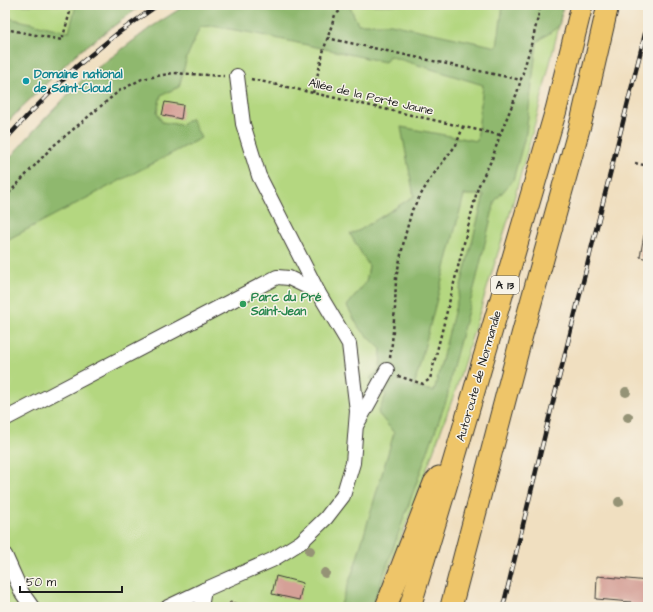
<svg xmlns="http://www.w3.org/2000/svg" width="653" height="612" font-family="'Architects Daughter',sans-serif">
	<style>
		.green { fill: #b4d780; stroke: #687a4e }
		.forest { fill: #8fb86e; stroke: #566a45; fill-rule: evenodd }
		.building { fill: #d5a097 }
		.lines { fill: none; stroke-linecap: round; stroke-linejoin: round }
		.minor-casing { stroke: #3c3935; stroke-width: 16 }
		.highway-casing { stroke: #3c3935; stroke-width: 23 }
		.path { stroke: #3c3935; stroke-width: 2.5; stroke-dasharray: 3 3; stroke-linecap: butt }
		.minor { stroke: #fff; stroke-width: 14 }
		.highway { stroke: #eec569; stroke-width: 21 }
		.rail-casing { stroke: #1c1c1c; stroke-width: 4.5 }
		.rail { stroke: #f7f3e8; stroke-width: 3; stroke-dasharray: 9; stroke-linecap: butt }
		.tree { fill: #959376 }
		.culture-dot { fill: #0f9aa8; stroke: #f7f3e8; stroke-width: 1.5 }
		.leisure-dot { fill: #2e9e5b; stroke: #f7f3e8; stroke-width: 1.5 }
		.labels { text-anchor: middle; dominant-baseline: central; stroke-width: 3; stroke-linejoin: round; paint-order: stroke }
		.shield { fill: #f7f3e8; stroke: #5e5c59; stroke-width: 1 }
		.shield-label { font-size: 11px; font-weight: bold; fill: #1c1c1c }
		.culture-label { font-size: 12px; font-weight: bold; fill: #0d838f; stroke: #f7f3e8; text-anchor: start }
		.street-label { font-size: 12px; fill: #1c1c1c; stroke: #f7f3e8 }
		.leisure-label { font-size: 12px; font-weight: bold; fill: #27864d; stroke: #f7f3e8; text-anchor: start }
	</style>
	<rect width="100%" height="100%" fill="#f7f3e8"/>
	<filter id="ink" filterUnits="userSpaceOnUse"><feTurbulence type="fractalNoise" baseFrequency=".025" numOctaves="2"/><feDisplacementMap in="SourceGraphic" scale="8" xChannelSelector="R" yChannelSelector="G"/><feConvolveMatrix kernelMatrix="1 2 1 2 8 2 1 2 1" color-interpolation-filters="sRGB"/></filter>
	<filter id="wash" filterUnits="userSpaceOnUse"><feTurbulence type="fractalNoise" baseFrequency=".012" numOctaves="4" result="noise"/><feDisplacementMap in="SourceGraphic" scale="16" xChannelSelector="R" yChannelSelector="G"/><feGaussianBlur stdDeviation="0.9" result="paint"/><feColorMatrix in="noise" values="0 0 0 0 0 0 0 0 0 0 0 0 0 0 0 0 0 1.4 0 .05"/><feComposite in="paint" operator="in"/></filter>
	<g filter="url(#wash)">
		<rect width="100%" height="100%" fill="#f0dfc0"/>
		<g class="green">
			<polygon points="5,5 142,5 76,54 20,109 5,125"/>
			<polygon points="186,5 563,5 559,26 537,116 509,217 455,392 415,501 374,607 5,607 5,163 39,125 83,79 150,28"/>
		</g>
		<g class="forest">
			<polygon points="76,5 142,5 76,54 20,109 5,125 5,17 69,32"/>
			<path d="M186,5H349L358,24H391L497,47L503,5H563L559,26L537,42L526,133L513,180L495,201L476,281L452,370L447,398L372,607H340L355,565L394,433L387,424L378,413L386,395L370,378L380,370L381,349L359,328L347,306L366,282L369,266L350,234L360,230L414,196L401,127L477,141L483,85L389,56L385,62L252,33L212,26L200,27L187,57L179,87L161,95L157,112L162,122L181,125L191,118L201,138L5,241V163L39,125L83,79L150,28ZM464,195H484L434,391L414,387Z"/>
		</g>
		<g id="blocks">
			<g class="building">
				<polygon points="165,102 183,105 181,119 162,115"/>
				<polygon points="644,235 648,236 648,259 640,257"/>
				<polygon points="276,576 303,583 299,600 272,594"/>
				<polygon points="597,576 648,581 648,607 631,606 631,602 596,599"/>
				<polygon points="230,602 248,606 248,607 228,607"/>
			</g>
		</g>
	</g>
	<g filter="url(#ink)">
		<use href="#blocks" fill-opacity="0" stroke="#3c3935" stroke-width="1"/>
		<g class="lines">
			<g class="minor-casing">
				<g id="minor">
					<polyline points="237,76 243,124 259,176 318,292"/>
					<polyline points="5,419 277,277 289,278 318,292 349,344 357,411 353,463 343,496 326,518 301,542 272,560 204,590 168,607"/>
					<polyline points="357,424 387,370"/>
					<polyline points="5,555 22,593 32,607"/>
					<polyline points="201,607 204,590"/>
				</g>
			</g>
			<g class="highway-casing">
				<g id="highway">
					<polyline points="386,607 434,483 439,477"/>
					<polyline points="410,607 454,460 556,110 582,5"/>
					<polyline points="451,607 522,335 582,118 608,5"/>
				</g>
			</g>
			<g class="path">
				<polyline points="5,29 62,40 72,5"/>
				<polyline points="327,38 521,80"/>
				<polyline points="251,79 500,135"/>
				<polyline points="313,93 324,49 335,15 347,5"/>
				<polyline points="635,163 648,166"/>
				<polyline points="5,198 10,192 52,147 119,91 142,79 173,73 224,76"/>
				<polyline points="390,358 392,343 395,308 396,278 405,236 412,210 430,179 456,145 463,127"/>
				<polyline points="398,376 423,384 430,379 478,187 492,159 500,135 517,93 533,38 541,5"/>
			</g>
			<use href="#minor" class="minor"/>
			<use href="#highway" class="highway"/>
			<g class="rail-casing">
				<g id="rail">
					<polyline points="5,140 28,115 76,67 118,33 158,5"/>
					<polyline points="503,607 546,430 648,22"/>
				</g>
			</g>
			<use href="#rail" class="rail"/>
		</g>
		<g class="tree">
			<circle cx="626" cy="392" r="5"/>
			<circle cx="628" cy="417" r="5"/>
			<circle cx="619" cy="502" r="5"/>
			<circle cx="310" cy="551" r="5"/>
			<circle cx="325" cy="573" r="5"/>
		</g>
	</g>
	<circle class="culture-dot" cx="26" cy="81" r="4"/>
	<circle class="leisure-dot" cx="243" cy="304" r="4"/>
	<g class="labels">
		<rect class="shield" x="491" y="276" width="28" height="18" rx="3"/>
		<g class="shield-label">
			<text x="505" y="285">A 13</text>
		</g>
		<g class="culture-label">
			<text x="34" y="74">Domaine national<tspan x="34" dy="14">de Saint-Cloud</tspan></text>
		</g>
		<g class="street-label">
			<text transform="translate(371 97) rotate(13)">Allée de la Porte Jaune</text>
			<text transform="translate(479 376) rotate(-74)">Autoroute de Normandie</text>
		</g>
		<g class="leisure-label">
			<text x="251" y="297">Parc du Pré<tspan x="251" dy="14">Saint-Jean</tspan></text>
		</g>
	</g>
	<rect width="653" height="612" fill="none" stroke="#f7f3e8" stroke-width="20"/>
	<path d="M20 586v6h102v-6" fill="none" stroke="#1c1c1c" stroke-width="2"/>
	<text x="26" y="586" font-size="12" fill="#1c1c1c" stroke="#f7f3e8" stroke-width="3" paint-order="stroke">50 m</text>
</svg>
